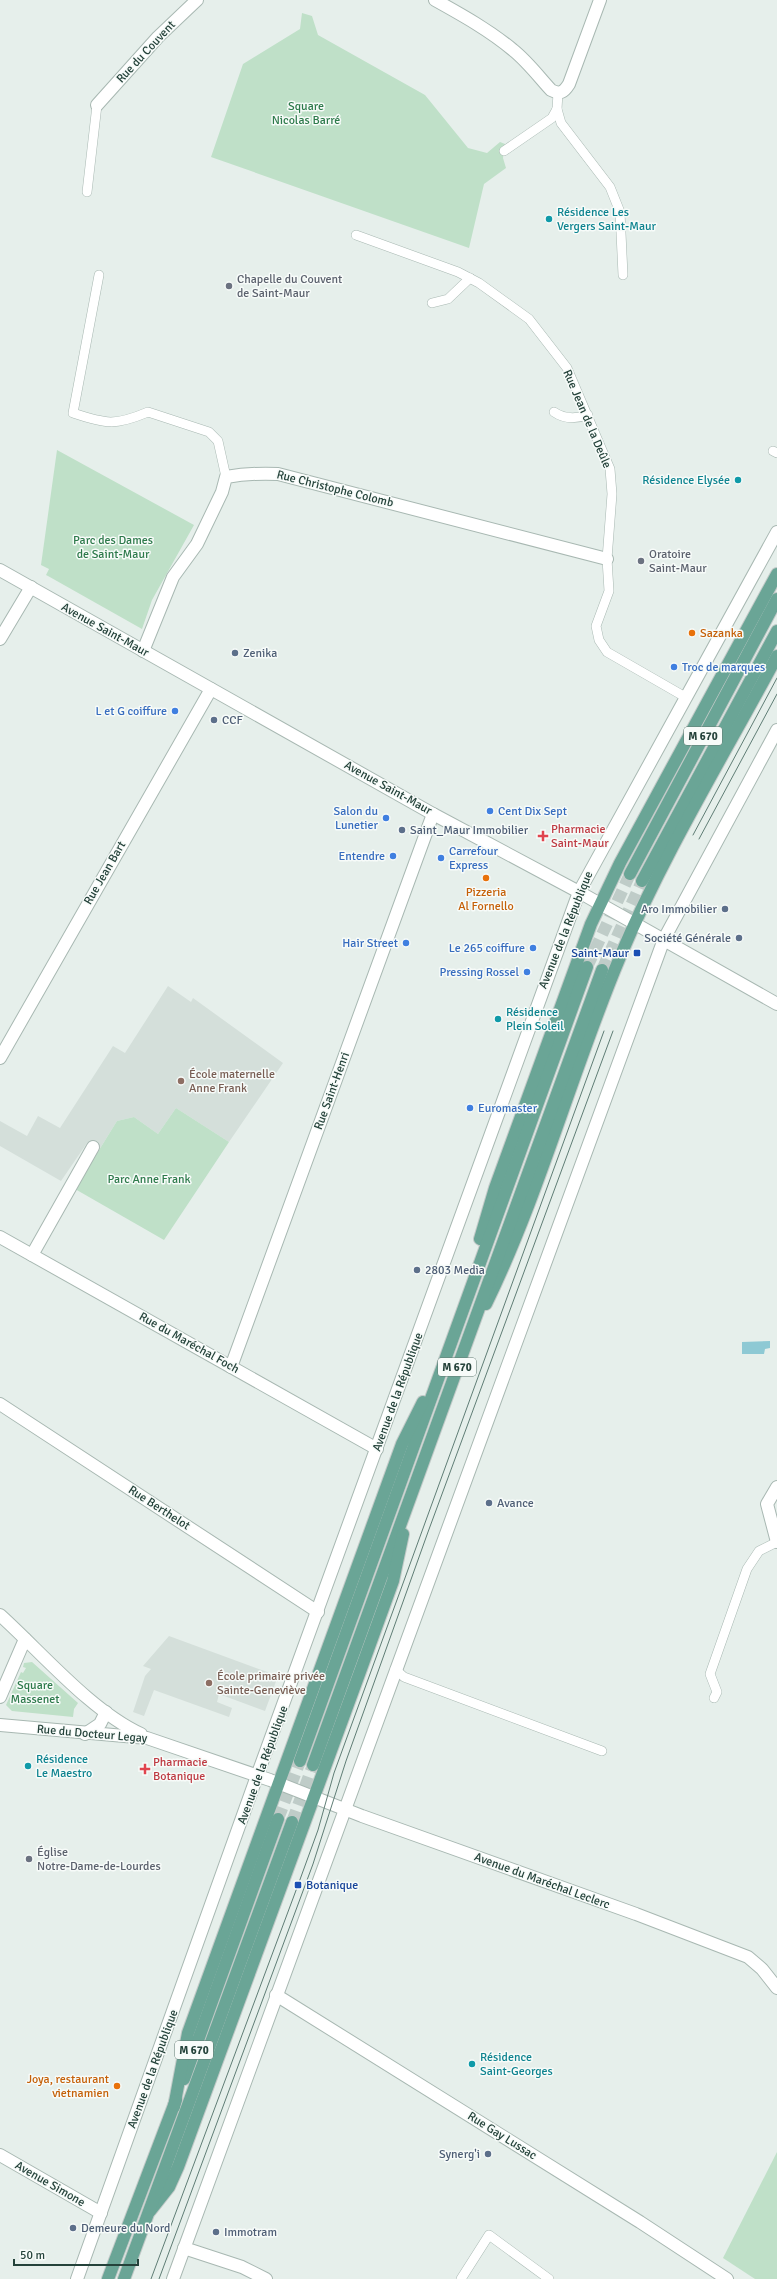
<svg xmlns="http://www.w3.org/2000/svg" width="777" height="2279" font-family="Signika,sans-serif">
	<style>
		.built { fill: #d4dfda }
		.green { fill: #bfe0c8 }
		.water { fill: #8ec9d4 }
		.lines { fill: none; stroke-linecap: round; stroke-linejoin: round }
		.primary-tunnel { stroke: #bfccc8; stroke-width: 12; stroke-dasharray: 12 6; stroke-linecap: butt }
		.service-casing { stroke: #a8b8b2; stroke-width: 10 }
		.pedestrian-casing { stroke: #a8b8b2; stroke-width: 14 }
		.minor-casing { stroke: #a8b8b2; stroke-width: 14 }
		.tertiary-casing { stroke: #a8b8b2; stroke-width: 14 }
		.primary-casing { stroke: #c2cac8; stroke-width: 14 }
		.service { stroke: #fff; stroke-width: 9 }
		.pedestrian { stroke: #fff; stroke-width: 12 }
		.minor { stroke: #fff; stroke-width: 12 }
		.tertiary { stroke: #fff; stroke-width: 12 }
		.primary { stroke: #6aa596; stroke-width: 12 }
		.tram { stroke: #5f7d75; stroke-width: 1 }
		.culture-dot { fill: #0f9aa8; stroke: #f7fbf9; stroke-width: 1.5 }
		.worship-dot { fill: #6b7280; stroke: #f7fbf9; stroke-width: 1.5 }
		.food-dot { fill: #e8710a; stroke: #f7fbf9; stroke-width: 1.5 }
		.service-dot { fill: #5c6f8a; stroke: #f7fbf9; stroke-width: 1.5 }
		.shop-dot { fill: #3f7fe0; stroke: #f7fbf9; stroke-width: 1.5 }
		.health-dot { fill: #e0444e; stroke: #f7fbf9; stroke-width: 1.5 }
		.transit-dot { fill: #1a4fb4; stroke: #f7fbf9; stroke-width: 1.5 }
		.education-dot { fill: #8d6e63; stroke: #f7fbf9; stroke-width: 1.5 }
		.labels { text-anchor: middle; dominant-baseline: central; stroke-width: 3; stroke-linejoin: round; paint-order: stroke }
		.shield { fill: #f7fbf9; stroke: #637a73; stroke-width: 1 }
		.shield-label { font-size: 11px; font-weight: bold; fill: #24423a }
		.street-label { font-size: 12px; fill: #24423a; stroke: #f7fbf9 }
		.park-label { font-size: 12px; fill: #2d7a4b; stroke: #f7fbf9 }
		.culture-label { font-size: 12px; fill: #0d838f; stroke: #f7fbf9; text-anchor: start }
		.worship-label { font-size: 12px; fill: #5b616d; stroke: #f7fbf9; text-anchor: start }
		.food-label { font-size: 12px; fill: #c56008; stroke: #f7fbf9; text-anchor: start }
		.service-label { font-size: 12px; fill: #4e5e75; stroke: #f7fbf9; text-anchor: start }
		.shop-label { font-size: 12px; fill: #366cbe; stroke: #f7fbf9; text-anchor: end }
		.health-label { font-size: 12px; fill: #be3a42; stroke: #f7fbf9; text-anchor: start }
		.transit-label { font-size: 12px; fill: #164399; stroke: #f7fbf9; text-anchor: end }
		.education-label { font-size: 12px; fill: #785e54; stroke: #f7fbf9; text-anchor: start }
	</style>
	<rect width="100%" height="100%" fill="#e6efeb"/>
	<g class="built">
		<polygon points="168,986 191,1002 193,998 283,1063 229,1142 176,1108 158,1134 134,1117 117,1121 99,1150 87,1143 61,1181 0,1146 0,1121 27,1136 38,1116 60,1128 113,1046 125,1053"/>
		<polygon points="169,1636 278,1676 265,1711 219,1694 217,1702 232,1708 229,1717 154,1690 144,1716 133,1712 145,1676 151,1669 143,1666"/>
	</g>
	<g class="green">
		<polygon points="302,13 312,16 318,35 425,95 468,148 487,153 500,142 505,144 503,158 506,168 484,184 469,248 211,157 243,64 300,29"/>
		<polygon points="57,450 194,525 152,600 142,629 48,576 46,575 49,569 41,565"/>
		<polygon points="176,1108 229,1142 164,1240 75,1189 117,1121 134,1117 158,1134"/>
		<polygon points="32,1662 78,1703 74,1709 73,1717 12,1711 6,1705 21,1672 23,1673 26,1668 23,1667 24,1663"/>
		<polygon points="777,2152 777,2279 755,2279 723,2258"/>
	</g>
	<polygon class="water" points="770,1341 770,1348 765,1349 764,1354 742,1354 742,1342"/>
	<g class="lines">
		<g class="primary-tunnel">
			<polyline points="587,967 630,874"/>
			<polyline points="602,970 642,881"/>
			<polyline points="278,1819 300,1761"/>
			<polyline points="292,1822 313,1765"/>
		</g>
		<g class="service-casing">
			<g id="service">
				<polyline points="558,93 557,109 561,123 610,187 620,212 623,275"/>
				<polyline points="504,151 552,118 557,109"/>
				<polyline points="87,192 97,105"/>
				<polyline points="356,235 458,272 479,283 529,319 567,368 610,469 612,494 607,559 609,591 596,626 599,640 607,652 687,698"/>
				<path d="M99,275L73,413C106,424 115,426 148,412L209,432L218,441L226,477"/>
				<polyline points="432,303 448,299 470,278"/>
				<path d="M554,412C564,419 576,419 588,415"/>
				<polyline points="773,451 777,453"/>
				<polyline points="395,1669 404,1677 602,1751"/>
				<polyline points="714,1698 717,1692 710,1674 747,1569 759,1551 777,1542"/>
				<polyline points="461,2279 489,2235 549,2279"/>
			</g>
		</g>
		<g class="pedestrian-casing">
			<polyline id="pedestrian" points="32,1255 93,1147"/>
		</g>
		<g class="minor-casing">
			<g id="minor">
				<path d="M435,0C462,15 489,30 513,50C527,61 539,77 551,90C560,95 564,92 569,84L600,0"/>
				<polyline points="97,105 158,37 197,0"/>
				<polyline points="0,639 31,587"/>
				<path d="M143,651L173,577L197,544L222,492L226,477C244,474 260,473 278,474L607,559"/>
				<polyline points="0,1058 211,689"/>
				<polyline points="0,1237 377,1449"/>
				<polyline points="231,1367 433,814"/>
				<polyline points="0,1404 318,1612"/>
				<polyline points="777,1487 767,1504 777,1542"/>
				<path d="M0,1615C42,1653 91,1711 141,1734"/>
				<polyline points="0,1697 25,1639"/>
				<polyline points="0,1725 147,1738 270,1780 362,1816 636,1914 748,1957 762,1969 777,1988"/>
				<polyline points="85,1734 100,1724 106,1712"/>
				<polyline points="276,1995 640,2222 727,2279"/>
				<polyline points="0,2155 101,2213"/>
				<polyline points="184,2248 242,2267 266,2279"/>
			</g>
		</g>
		<g class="tertiary-casing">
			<g id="tertiary">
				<polyline points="0,570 433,814 579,892 777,1004"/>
				<polyline points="77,2279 257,1776 579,892 777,532"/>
				<polyline points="173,2279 664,939 777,730"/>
			</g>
		</g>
		<g class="primary-casing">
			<g id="primary">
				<polyline points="630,874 777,599"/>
				<polyline points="642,881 777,631"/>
				<polyline points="480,1239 495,1188 591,924 620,863 777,574"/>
				<path d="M486,1304C540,1193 572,1071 620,957C664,853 724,755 777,656"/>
				<polyline points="300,1761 587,967"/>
				<polyline points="313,1765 602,970"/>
				<polyline points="184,2079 278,1819"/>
				<polyline points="174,2107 188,2033 402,1444 423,1402"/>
				<polyline points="150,2211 169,2187 178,2167 361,1669 393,1581 403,1534"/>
				<polyline points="108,2279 176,2100"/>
				<polyline points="124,2279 292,1822"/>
			</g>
		</g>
		<use href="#service" class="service"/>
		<use href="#pedestrian" class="pedestrian"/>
		<use href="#minor" class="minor"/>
		<use href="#tertiary" class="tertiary"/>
		<use href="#primary" class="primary"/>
		<g class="tram">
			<polyline points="693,835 777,678"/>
			<polyline points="699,839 777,694"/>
			<polyline points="151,2279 298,1885 318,1830 334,1773 604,1031"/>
			<polyline points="159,2279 313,1864 346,1761 428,1532 613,1031"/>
		</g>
	</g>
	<g class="culture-dot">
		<circle cx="549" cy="219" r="4"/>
		<circle cx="738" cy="480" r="4"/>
		<circle cx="498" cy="1019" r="4"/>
		<circle cx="28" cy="1766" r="4"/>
		<circle cx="472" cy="2064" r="4"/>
	</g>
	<g class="worship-dot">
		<circle cx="229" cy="286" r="4"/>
		<circle cx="641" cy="561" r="4"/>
		<circle cx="29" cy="1859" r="4"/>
	</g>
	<g class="food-dot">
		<circle cx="692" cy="633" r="4"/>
		<circle cx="486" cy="878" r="4"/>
		<circle cx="117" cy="2086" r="4"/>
	</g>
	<g class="service-dot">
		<circle cx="235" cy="653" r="4"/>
		<circle cx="214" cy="720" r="4"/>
		<circle cx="402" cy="830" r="4"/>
		<circle cx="725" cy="909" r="4"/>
		<circle cx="739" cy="938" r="4"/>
		<circle cx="417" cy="1270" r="4"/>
		<circle cx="489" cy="1503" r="4"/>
		<circle cx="488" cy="2154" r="4"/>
		<circle cx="73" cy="2228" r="4"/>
		<circle cx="216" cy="2232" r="4"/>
	</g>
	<g class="shop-dot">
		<circle cx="674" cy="667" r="4"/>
		<circle cx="175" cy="711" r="4"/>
		<circle cx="490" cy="811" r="4"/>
		<circle cx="386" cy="818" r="4"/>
		<circle cx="393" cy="856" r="4"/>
		<circle cx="441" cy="858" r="4"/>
		<circle cx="406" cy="943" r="4"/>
		<circle cx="533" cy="948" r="4"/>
		<circle cx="527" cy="972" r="4"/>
		<circle cx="470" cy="1108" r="4"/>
	</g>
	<g class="health-dot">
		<path d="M541 830h4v4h4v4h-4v4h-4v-4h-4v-4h4z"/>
		<path d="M143 1763h4v4h4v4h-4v4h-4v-4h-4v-4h4z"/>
	</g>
	<g class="transit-dot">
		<rect x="633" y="949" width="8" height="8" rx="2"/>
		<rect x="294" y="1881" width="8" height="8" rx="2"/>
	</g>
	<g class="education-dot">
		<circle cx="181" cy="1081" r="4"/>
		<circle cx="209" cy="1683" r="4"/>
	</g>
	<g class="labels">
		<g class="shield">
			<rect x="684" y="727" width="38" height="18" rx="3"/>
			<rect x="438" y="1358" width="38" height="18" rx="3"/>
			<rect x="175" y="2041" width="38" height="18" rx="3"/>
		</g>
		<g class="shield-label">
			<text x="703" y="736">M 670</text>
			<text x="457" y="1367">M 670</text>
			<text x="194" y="2050">M 670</text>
		</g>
		<g class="street-label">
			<text transform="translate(146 52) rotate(-47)">Rue du Couvent</text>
			<text transform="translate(587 419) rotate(67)">Rue Jean de la Deûle</text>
			<text transform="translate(335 489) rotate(14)">Rue Christophe Colomb</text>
			<text transform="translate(105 630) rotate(29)">Avenue Saint-Maur</text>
			<text transform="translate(388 788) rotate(29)">Avenue Saint-Maur</text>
			<text transform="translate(105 873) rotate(-60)">Rue Jean Bart</text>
			<text transform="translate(566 930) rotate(-68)">Avenue de la République</text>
			<text transform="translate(332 1091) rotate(-70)">Rue Saint-Henri</text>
			<text transform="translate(189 1343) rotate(29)">Rue du Maréchal Foch</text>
			<text transform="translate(398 1392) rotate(-70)">Avenue de la République</text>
			<text transform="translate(159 1508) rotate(33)">Rue Berthelot</text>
			<text transform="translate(92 1734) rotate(5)">Rue du Docteur Legay</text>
			<text transform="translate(263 1765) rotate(-70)">Avenue de la République</text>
			<text transform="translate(542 1881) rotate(20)">Avenue du Maréchal Leclerc</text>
			<text transform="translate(153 2069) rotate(-70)">Avenue de la République</text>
			<text transform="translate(502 2136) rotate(32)">Rue Gay Lussac</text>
			<text transform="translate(50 2184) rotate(30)">Avenue Simone</text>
		</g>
		<g class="park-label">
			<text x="306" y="106">Square<tspan x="306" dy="14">Nicolas Barré</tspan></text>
			<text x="113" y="540">Parc des Dames<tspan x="113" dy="14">de Saint-Maur</tspan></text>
			<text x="149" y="1179">Parc Anne Frank</text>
			<text x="35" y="1685">Square<tspan x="35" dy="14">Massenet</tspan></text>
		</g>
		<g class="culture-label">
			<text x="557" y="212">Résidence Les<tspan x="557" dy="14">Vergers Saint-Maur</tspan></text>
			<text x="730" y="480" text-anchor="end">Résidence Elysée</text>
			<text x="506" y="1012">Résidence<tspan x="506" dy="14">Plein Soleil</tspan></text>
			<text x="36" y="1759">Résidence<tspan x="36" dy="14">Le Maestro</tspan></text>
			<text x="480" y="2057">Résidence<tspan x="480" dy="14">Saint-Georges</tspan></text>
		</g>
		<g class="worship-label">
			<text x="237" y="279">Chapelle du Couvent<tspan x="237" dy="14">de Saint-Maur</tspan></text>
			<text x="649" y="554">Oratoire<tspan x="649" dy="14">Saint-Maur</tspan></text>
			<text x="37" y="1852">Église<tspan x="37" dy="14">Notre-Dame-de-Lourdes</tspan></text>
		</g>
		<g class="food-label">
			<text x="700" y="633">Sazanka</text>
			<text x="486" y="892" text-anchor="middle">Pizzeria<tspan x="486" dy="14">Al Fornello</tspan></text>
			<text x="109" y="2079" text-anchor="end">Joya, restaurant<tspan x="109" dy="14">vietnamien</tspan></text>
		</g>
		<g class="service-label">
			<text x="243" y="653">Zenika</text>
			<text x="222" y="720">CCF</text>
			<text x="410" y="830">Saint_Maur Immobilier</text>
			<text x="717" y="909" text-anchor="end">Aro Immobilier</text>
			<text x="731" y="938" text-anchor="end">Société Générale</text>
			<text x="425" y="1270">2803 Media</text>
			<text x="497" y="1503">Avance</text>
			<text x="480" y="2154" text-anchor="end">Synerg'i</text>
			<text x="81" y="2228">Demeure du Nord</text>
			<text x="224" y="2232">Immotram</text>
		</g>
		<g class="shop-label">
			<text x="682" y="667" text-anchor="start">Troc de marques</text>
			<text x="167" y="711">L et G coiffure</text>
			<text x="378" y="811">Salon du<tspan x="378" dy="14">Lunetier</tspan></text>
			<text x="498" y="811" text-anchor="start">Cent Dix Sept</text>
			<text x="449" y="851" text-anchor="start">Carrefour<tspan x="449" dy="14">Express</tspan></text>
			<text x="385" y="856">Entendre</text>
			<text x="398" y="943">Hair Street</text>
			<text x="525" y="948">Le 265 coiffure</text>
			<text x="519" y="972">Pressing Rossel</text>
			<text x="478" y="1108" text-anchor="start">Euromaster</text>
		</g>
		<g class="health-label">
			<text x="551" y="829">Pharmacie<tspan x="551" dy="14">Saint-Maur</tspan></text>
			<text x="153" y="1762">Pharmacie<tspan x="153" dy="14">Botanique</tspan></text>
		</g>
		<g class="transit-label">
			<text x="629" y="953">Saint-Maur</text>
			<text x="306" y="1885" text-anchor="start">Botanique</text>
		</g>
		<g class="education-label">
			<text x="189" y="1074">École maternelle<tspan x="189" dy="14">Anne Frank</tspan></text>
			<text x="217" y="1676">École primaire privée<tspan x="217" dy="14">Sainte-Geneviève</tspan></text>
		</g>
	</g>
	<path d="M14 2259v6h124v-6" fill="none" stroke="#24423a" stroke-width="2"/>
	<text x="20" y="2259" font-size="12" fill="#24423a" stroke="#f7fbf9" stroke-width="3" paint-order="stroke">50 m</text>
</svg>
